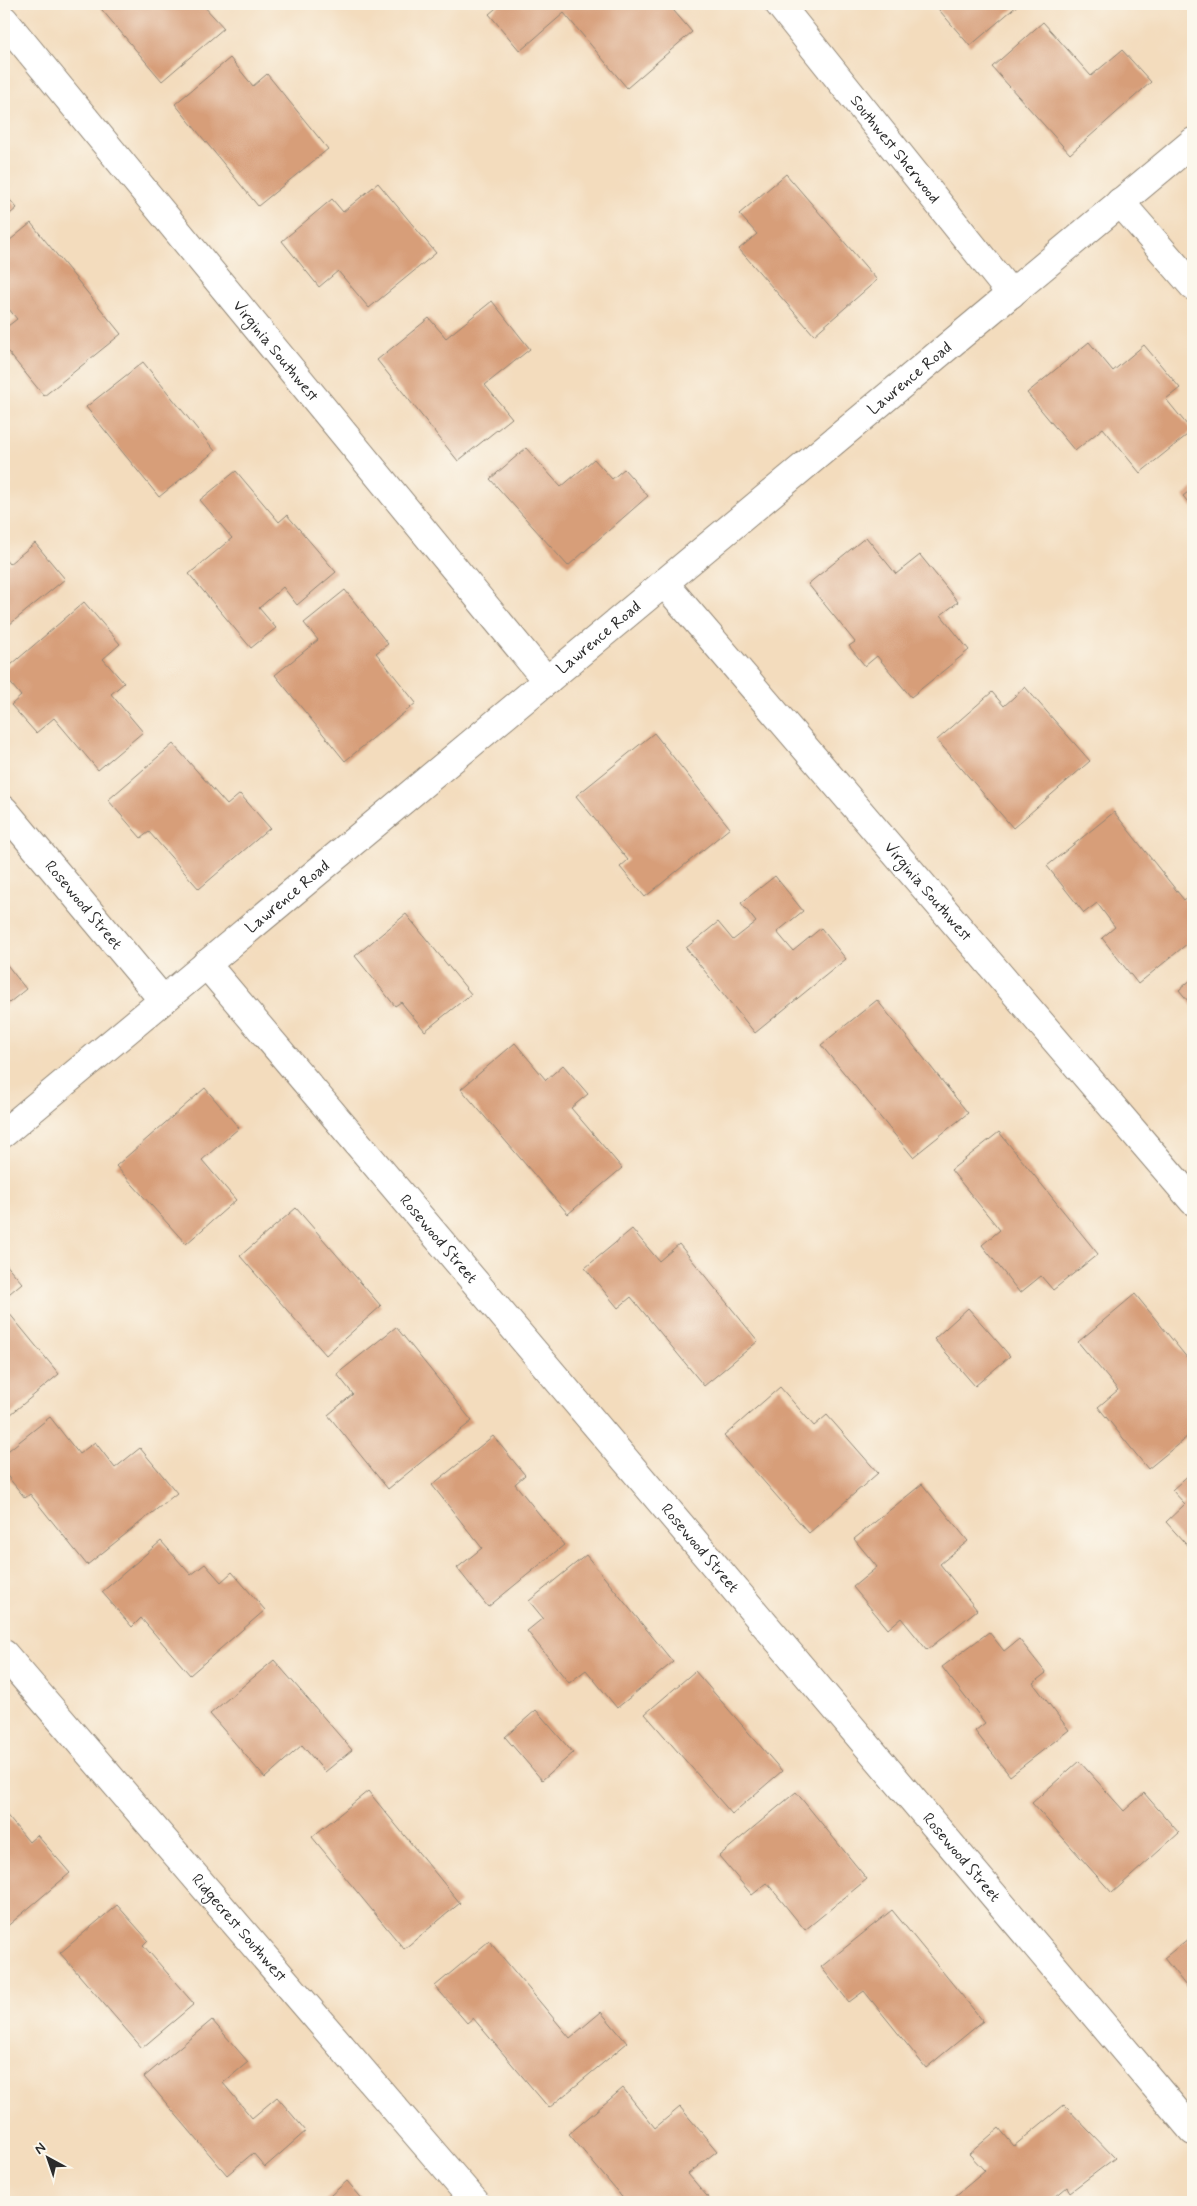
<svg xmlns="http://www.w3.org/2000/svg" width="1197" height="2206" font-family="Mynerve,sans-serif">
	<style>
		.building { fill: #d79e79 }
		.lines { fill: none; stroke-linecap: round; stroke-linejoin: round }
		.minor-casing { stroke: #8f8474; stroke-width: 30 }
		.minor { stroke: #fff; stroke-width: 28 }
		.labels { text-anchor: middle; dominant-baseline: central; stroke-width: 4; stroke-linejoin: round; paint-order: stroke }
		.street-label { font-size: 16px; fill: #2b2b2b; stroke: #fbf7ec }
	</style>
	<rect width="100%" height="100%" fill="#fbf7ec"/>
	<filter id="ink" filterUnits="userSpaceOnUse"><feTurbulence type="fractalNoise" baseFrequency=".02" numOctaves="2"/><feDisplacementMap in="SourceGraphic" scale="10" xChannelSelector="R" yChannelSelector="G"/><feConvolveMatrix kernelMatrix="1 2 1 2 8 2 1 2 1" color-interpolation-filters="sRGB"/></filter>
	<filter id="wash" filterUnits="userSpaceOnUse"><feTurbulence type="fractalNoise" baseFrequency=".0096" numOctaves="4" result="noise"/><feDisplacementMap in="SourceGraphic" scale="20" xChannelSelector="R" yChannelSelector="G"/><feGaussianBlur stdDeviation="1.12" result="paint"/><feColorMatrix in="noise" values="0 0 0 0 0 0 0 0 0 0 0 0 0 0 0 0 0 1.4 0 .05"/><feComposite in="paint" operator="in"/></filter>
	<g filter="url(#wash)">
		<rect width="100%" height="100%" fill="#f3dcbd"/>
		<g id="blocks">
			<g class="building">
				<polygon points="97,4 202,4 224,28 162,81"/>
				<polygon points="501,4 668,4 692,32 627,88 564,13 520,51 489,14"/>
				<polygon points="934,4 1019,4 970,46"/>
				<polygon points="1043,22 1091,76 1122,50 1151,82 1070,154 992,67"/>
				<polygon points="230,58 253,86 267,74 328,149 258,206 175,104"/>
				<polygon points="786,174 877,280 814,335 739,249 757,234 739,214"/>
				<polygon points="378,183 436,253 369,308 338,271 319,287 282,241 332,199 343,212"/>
				<polygon points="4,193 17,208 4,219"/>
				<polygon points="31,223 121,334 44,396 4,347 4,329 17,319 4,303 4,245"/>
				<polygon points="492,301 530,349 485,385 512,418 458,461 377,360 429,318 446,338"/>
				<polygon points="1089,342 1113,371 1144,345 1180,388 1166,399 1192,431 1140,473 1103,428 1075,451 1027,393"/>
				<polygon points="143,362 215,451 159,497 86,407"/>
				<polygon points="526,448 561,487 594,459 612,479 624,469 648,496 568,566 490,479"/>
				<polygon points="236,471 279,522 287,515 336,572 297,605 283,587 259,608 276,628 251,648 189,574 232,538 200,500"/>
				<polygon points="1193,488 1193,508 1183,496"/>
				<polygon points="866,537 896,574 920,555 958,602 941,615 969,650 911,697 877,656 865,666 849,646 855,642 808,584"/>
				<polygon points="35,543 65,579 4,629 4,558 9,564"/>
				<polygon points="345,590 388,644 376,653 416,703 345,761 275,675 318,640 304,623"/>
				<polygon points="84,602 120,644 103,659 124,683 111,694 143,732 98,770 54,718 36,733 11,705 21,696 4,675 4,671"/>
				<polygon points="1025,687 1090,761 1013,828 937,740 992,692 1004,706"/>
				<polygon points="654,733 730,828 645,897 620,867 628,860 576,796"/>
				<polygon points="173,744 227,805 240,794 270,828 199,889 149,832 141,838 108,800"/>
				<polygon points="1114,812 1184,900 1193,893 1193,939 1138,984 1102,938 1115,927 1097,903 1084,913 1047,866"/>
				<polygon points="775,876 803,911 777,932 793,951 821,928 846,959 755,1033 686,948 718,922 733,940 756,922 741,903"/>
				<polygon points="406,914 471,994 425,1031 401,1002 395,1006 355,956"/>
				<polygon points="4,961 26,989 4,1007"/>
				<polygon points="1193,978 1193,1007 1179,990"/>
				<polygon points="877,1000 968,1113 913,1157 821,1045"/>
				<polygon points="515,1043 546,1080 563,1065 588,1094 571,1108 622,1168 568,1214 461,1089"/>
				<polygon points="205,1088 239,1128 202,1160 236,1200 186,1244 116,1166"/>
				<polygon points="999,1132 1098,1254 1053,1290 1041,1276 1020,1293 982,1245 1000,1230 951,1170"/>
				<polygon points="296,1208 381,1306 326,1355 240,1256"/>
				<polygon points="632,1229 659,1261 679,1244 758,1341 704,1386 631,1297 618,1308 585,1268"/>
				<polygon points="4,1262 22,1283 4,1298"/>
				<polygon points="1135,1294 1193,1365 1193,1432 1148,1469 1098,1407 1118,1390 1078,1342"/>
				<polygon points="4,1307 59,1374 4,1420"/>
				<polygon points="968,1308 1010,1356 975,1386 934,1339"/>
				<polygon points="396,1327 472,1421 388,1489 328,1415 353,1394 337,1374"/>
				<polygon points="780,1387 814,1426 827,1415 878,1473 809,1533 724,1436"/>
				<polygon points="50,1417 79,1454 95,1442 115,1468 140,1448 177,1493 87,1565 30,1494 25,1498 4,1472 4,1454"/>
				<polygon points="493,1436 525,1475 515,1484 564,1545 488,1607 457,1568 482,1548 432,1485"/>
				<polygon points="1193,1471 1193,1552 1166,1522 1185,1504 1172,1490"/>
				<polygon points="922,1484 968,1541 940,1564 977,1610 927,1650 901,1618 888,1629 853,1587 877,1567 854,1539"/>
				<polygon points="161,1541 191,1575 205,1564 221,1582 232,1572 265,1610 190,1675 141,1618 132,1627 102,1592"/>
				<polygon points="586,1555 673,1662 617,1708 586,1670 569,1683 527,1631 543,1618 529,1601"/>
				<polygon points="989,1632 1004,1651 1019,1639 1046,1673 1033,1683 1069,1730 1010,1776 975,1731 985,1723 942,1667"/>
				<polygon points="274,1660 352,1750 325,1772 302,1745 265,1778 210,1714"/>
				<polygon points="695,1671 782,1771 732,1814 645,1714"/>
				<polygon points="536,1710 573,1753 542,1780 505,1737"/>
				<polygon points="1079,1761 1124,1811 1144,1793 1179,1833 1112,1893 1032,1803"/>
				<polygon points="368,1791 460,1903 404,1949 312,1837"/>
				<polygon points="796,1792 867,1879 805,1930 767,1883 752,1895 719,1856"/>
				<polygon points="4,1812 29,1842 37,1835 70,1873 4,1929"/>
				<polygon points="117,1905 148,1940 143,1945 194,2004 142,2048 60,1953"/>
				<polygon points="892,1910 983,2021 926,2068 864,1991 849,2002 821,1967"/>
				<polygon points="1193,1935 1193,1995 1164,1958"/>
				<polygon points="489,1941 570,2038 601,2012 627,2043 549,2108 473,2018 467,2023 435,1986"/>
				<polygon points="212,2020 248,2062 223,2083 252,2118 277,2097 306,2131 265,2167 253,2153 227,2175 144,2077"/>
				<polygon points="623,2088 655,2128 680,2107 717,2151 688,2174 712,2202 626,2202 569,2134"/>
				<polygon points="1064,2105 1115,2158 1070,2192 1067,2187 1049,2202 948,2202 985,2171 969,2154 999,2128 1014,2146"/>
				<polygon points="347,2181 365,2202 323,2202"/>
			</g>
		</g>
	</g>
	<g filter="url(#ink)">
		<use href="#blocks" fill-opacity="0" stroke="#8f8474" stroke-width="1"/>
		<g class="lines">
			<g class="minor-casing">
				<g id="minor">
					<path id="s1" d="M779,4L1011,294"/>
					<path id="s2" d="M4,20L547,681"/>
					<polyline points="1120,202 1193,286"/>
					<path id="s3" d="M664,583L1193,1201"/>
					<path id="s4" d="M4,810L163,1000"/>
					<path id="s5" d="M206,964L1193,2131"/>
					<path id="s6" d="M4,1133L1193,142"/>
					<path id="s7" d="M4,1654L475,2202"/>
				</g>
			</g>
			<use href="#minor" class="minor"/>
		</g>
	</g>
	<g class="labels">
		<g class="street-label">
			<text stroke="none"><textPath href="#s1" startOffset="186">Southwest Sherwood</textPath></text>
			<text stroke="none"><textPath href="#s2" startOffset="428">Virginia Southwest</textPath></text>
			<text stroke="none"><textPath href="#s6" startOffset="1179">Lawrence Road</textPath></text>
			<text stroke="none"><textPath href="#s6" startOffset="774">Lawrence Road</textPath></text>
			<text stroke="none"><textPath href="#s3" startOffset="406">Virginia Southwest</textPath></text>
			<text stroke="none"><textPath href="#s6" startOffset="369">Lawrence Road</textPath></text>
			<text stroke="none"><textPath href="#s4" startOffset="124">Rosewood Street</textPath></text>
			<text stroke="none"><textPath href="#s5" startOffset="360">Rosewood Street</textPath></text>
			<text stroke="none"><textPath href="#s5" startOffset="765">Rosewood Street</textPath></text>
			<text stroke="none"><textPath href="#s5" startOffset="1170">Rosewood Street</textPath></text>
			<text stroke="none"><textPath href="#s7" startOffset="361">Ridgecrest Southwest</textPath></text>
		</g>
	</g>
	<rect width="1197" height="2206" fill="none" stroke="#fbf7ec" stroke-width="20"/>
	<g transform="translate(48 2158) rotate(320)" stroke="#fbf7ec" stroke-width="4" paint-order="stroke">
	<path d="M0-4L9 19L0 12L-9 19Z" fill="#2b2b2b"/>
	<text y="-8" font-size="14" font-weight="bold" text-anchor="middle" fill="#2b2b2b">N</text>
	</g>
</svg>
